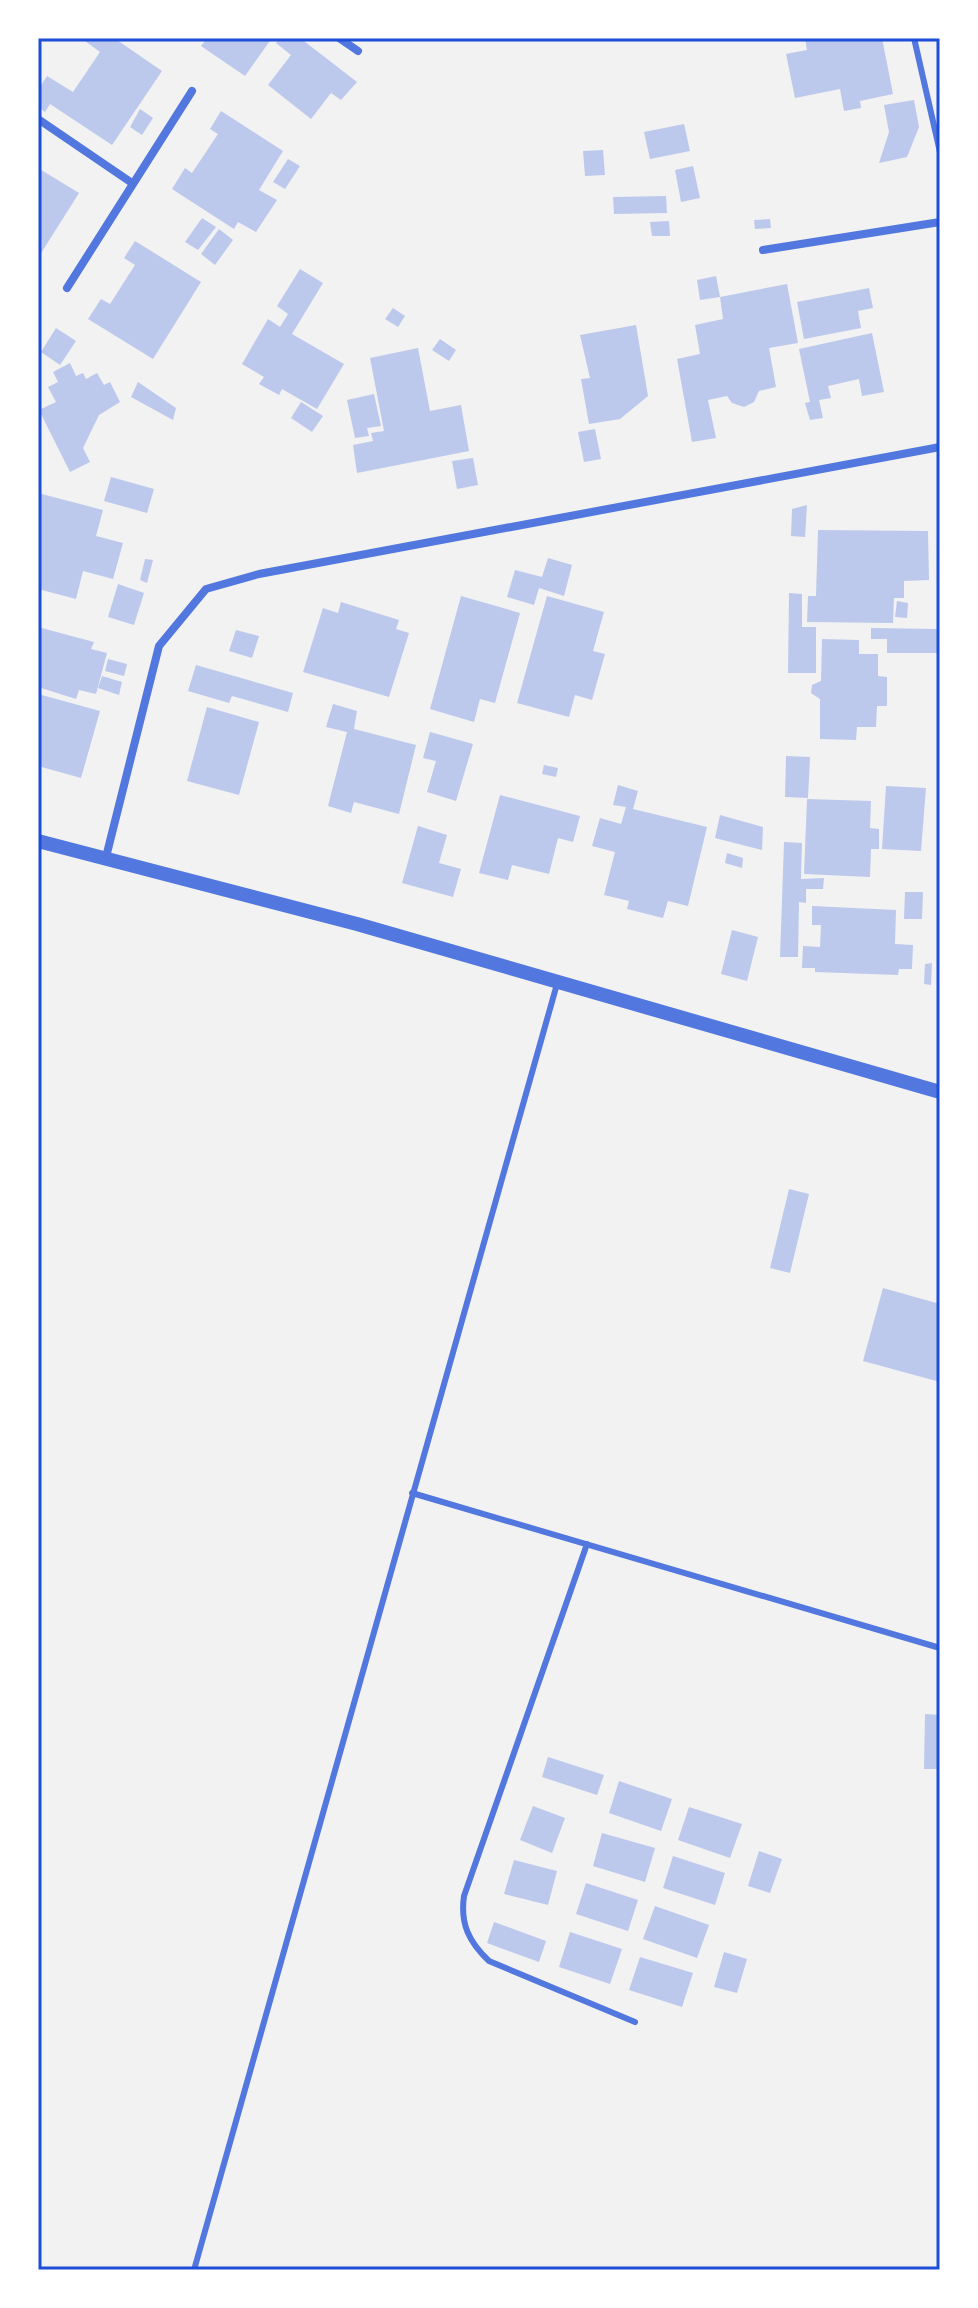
<svg xmlns="http://www.w3.org/2000/svg" width="978" height="2308" font-family="Ubuntu,sans-serif">
	<style>
		.building { fill: #bdc9ec }
		.lines { fill: none; stroke-linecap: round; stroke-linejoin: round }
		.service { stroke: #5277de; stroke-width: 6 }
		.minor { stroke: #5277de; stroke-width: 8 }
		.tertiary { stroke: #5277de; stroke-width: 14 }
		.neatline { fill: none; stroke: #1d4ed8; stroke-width: 3 }
	</style>
	<rect width="100%" height="100%" fill="#f2f2f2"/>
	<g class="building">
		<polygon points="81,38 114,38 162,71 112,145 50,104 45,112 38,107 38,90 47,76 73,92 100,52"/>
		<polygon points="207,38 272,38 245,76 201,46"/>
		<polygon points="280,38 300,38 357,82 341,100 331,93 311,119 268,85 291,55 276,43"/>
		<polygon points="805,38 882,38 893,94 860,101 861,108 844,111 840,89 795,98 786,54 807,50"/>
		<polygon points="914,100 919,127 907,157 879,163 889,132 884,105"/>
		<polygon points="140,109 153,118 142,135 130,127"/>
		<polygon points="221,111 283,151 259,190 277,200 256,232 238,222 234,229 172,189 185,168 192,173 218,134 210,129"/>
		<polygon points="684,124 690,151 650,159 644,132"/>
		<polygon points="603,150 605,175 585,176 583,151"/>
		<polygon points="288,159 300,166 285,189 273,182"/>
		<polygon points="693,166 700,198 681,202 675,170"/>
		<polygon points="38,168 79,193 38,258"/>
		<polygon points="666,196 667,213 614,214 613,197"/>
		<polygon points="202,218 216,227 198,250 185,242"/>
		<polygon points="770,219 771,228 755,229 754,220"/>
		<polygon points="669,221 670,236 652,236 650,222"/>
		<polygon points="219,229 233,240 215,265 201,254"/>
		<polygon points="135,241 201,282 153,359 88,319 101,299 110,304 135,265 124,258"/>
		<polygon points="300,269 323,283 292,334 344,364 317,409 282,389 279,395 259,384 264,377 242,364 268,319 280,327 288,314 277,306"/>
		<polygon points="716,276 720,297 700,300 697,280"/>
		<polygon points="787,284 798,343 769,348 776,387 759,391 754,402 744,407 732,403 727,396 708,400 716,438 692,442 677,359 700,354 695,325 723,319 720,297"/>
		<polygon points="869,288 873,308 858,311 861,328 804,339 797,302"/>
		<polygon points="393,308 405,316 398,327 385,319"/>
		<polygon points="636,325 648,396 620,419 589,424 581,379 590,378 580,335"/>
		<polygon points="56,328 76,341 60,365 41,352"/>
		<polygon points="872,333 884,392 862,396 859,379 828,386 831,398 819,400 823,418 810,420 805,403 810,402 799,349"/>
		<polygon points="440,339 456,350 449,361 432,350"/>
		<polygon points="418,348 430,411 461,405 469,451 357,473 353,445 373,441 371,433 384,431 370,358"/>
		<polygon points="70,363 76,376 83,373 86,379 97,373 104,385 110,382 120,402 99,415 83,448 90,462 70,472 39,410 56,402 48,387 58,382 53,372"/>
		<polygon points="138,382 176,408 173,420 131,397"/>
		<polygon points="374,394 381,426 367,428 369,436 355,438 347,400"/>
		<polygon points="301,402 323,416 312,432 291,418"/>
		<polygon points="595,429 601,459 584,462 578,432"/>
		<polygon points="473,458 478,485 457,489 452,461"/>
		<polygon points="111,477 154,489 147,513 104,501"/>
		<polygon points="38,493 103,510 96,536 123,543 113,579 83,571 76,599 38,589"/>
		<polygon points="807,505 805,537 791,536 792,509"/>
		<polygon points="818,530 928,531 929,580 904,581 904,598 894,598 893,623 807,622 808,596 816,596"/>
		<polygon points="548,558 572,565 564,596 539,588 534,605 507,597 515,570 542,577"/>
		<polygon points="145,559 153,560 147,583 140,580"/>
		<polygon points="118,584 144,593 134,625 108,617"/>
		<polygon points="789,593 802,594 802,627 816,627 816,673 788,673"/>
		<polygon points="461,596 520,613 495,703 480,699 474,722 430,709"/>
		<polygon points="547,596 604,612 593,651 605,654 592,700 575,695 569,717 517,703"/>
		<polygon points="897,601 908,603 907,618 895,617"/>
		<polygon points="341,602 399,620 396,629 409,633 389,697 303,672 323,608 338,613"/>
		<polygon points="38,627 94,642 91,649 107,653 96,694 79,690 76,699 38,687"/>
		<polygon points="871,628 940,629 940,653 887,653 887,639 871,639"/>
		<polygon points="236,630 259,636 252,658 229,651"/>
		<polygon points="822,639 859,640 859,654 878,654 878,676 887,677 887,706 877,706 876,727 857,727 856,740 820,739 820,699 811,693 812,685 821,681"/>
		<polygon points="108,659 127,664 124,676 105,671"/>
		<polygon points="196,665 293,693 288,712 232,696 229,703 188,691"/>
		<polygon points="102,676 122,682 119,695 98,688"/>
		<polygon points="38,694 100,711 81,778 38,766"/>
		<polygon points="333,704 357,711 354,729 416,745 399,814 354,802 351,813 328,806 347,732 326,727"/>
		<polygon points="207,707 259,722 239,795 187,781"/>
		<polygon points="430,732 473,744 456,801 427,792 436,761 423,758"/>
		<polygon points="786,756 810,757 808,798 785,797"/>
		<polygon points="544,765 558,768 556,777 542,774"/>
		<polygon points="618,785 638,791 633,809 707,827 688,906 668,901 663,918 627,909 629,901 604,895 615,852 592,846 600,818 621,824 626,807 613,805"/>
		<polygon points="886,786 926,788 921,851 882,849"/>
		<polygon points="500,795 580,816 573,842 558,838 549,874 512,865 508,880 479,873"/>
		<polygon points="807,799 871,801 870,828 879,829 879,849 871,849 870,877 804,874"/>
		<polygon points="720,815 763,827 762,850 715,838"/>
		<polygon points="418,826 447,835 439,863 461,869 453,897 402,883"/>
		<polygon points="784,842 802,843 801,879 824,878 823,889 806,889 806,903 799,902 798,957 780,957"/>
		<polygon points="727,853 743,858 742,868 725,863"/>
		<polygon points="905,892 923,892 922,919 904,919"/>
		<polygon points="812,906 896,910 895,944 913,945 912,969 899,969 898,975 815,972 815,968 802,968 803,946 820,947 821,925 812,925"/>
		<polygon points="732,930 758,937 747,981 721,974"/>
		<polygon points="932,963 931,985 924,984 925,964"/>
		<polygon points="789,1189 809,1194 790,1273 770,1268"/>
		<polygon points="883,1288 940,1304 940,1382 863,1361"/>
		<polygon points="925,1714 940,1715 940,1769 924,1769"/>
		<polygon points="548,1757 604,1775 597,1795 542,1777"/>
		<polygon points="619,1781 672,1799 661,1831 609,1813"/>
		<polygon points="533,1806 565,1818 552,1853 520,1840"/>
		<polygon points="689,1807 742,1824 730,1858 678,1840"/>
		<polygon points="602,1833 655,1848 645,1882 593,1866"/>
		<polygon points="759,1851 782,1859 770,1893 748,1886"/>
		<polygon points="673,1856 725,1873 715,1905 663,1888"/>
		<polygon points="514,1860 557,1871 548,1905 504,1894"/>
		<polygon points="586,1883 638,1900 628,1931 576,1914"/>
		<polygon points="655,1906 709,1925 697,1958 643,1939"/>
		<polygon points="494,1922 546,1941 539,1962 487,1943"/>
		<polygon points="570,1932 622,1949 610,1984 559,1967"/>
		<polygon points="724,1952 747,1959 737,1993 714,1987"/>
		<polygon points="640,1957 693,1973 682,2007 629,1990"/>
	</g>
	<g class="lines">
		<g class="service">
			<polyline points="914,38 940,152"/>
			<polyline points="412,1493 940,1648"/>
			<path d="M587,1544L464,1896C460,1924 469,1942 489,1961L635,2022"/>
			<polyline points="194,2270 557,984"/>
		</g>
		<g class="minor">
			<polyline points="339,38 358,51"/>
			<polyline points="38,119 132,183"/>
			<polyline points="763,250 940,222"/>
			<polyline points="67,288 192,91"/>
			<polyline points="105,861 159,646 206,589 259,574 940,447"/>
		</g>
		<polyline class="tertiary" points="38,841 357,924 940,1092"/>
	</g>
	<rect width="978" height="2308" fill="none" stroke="#ffffff" stroke-width="80"/>
	<rect x="40" y="40" width="898" height="2228" class="neatline"/>
</svg>
